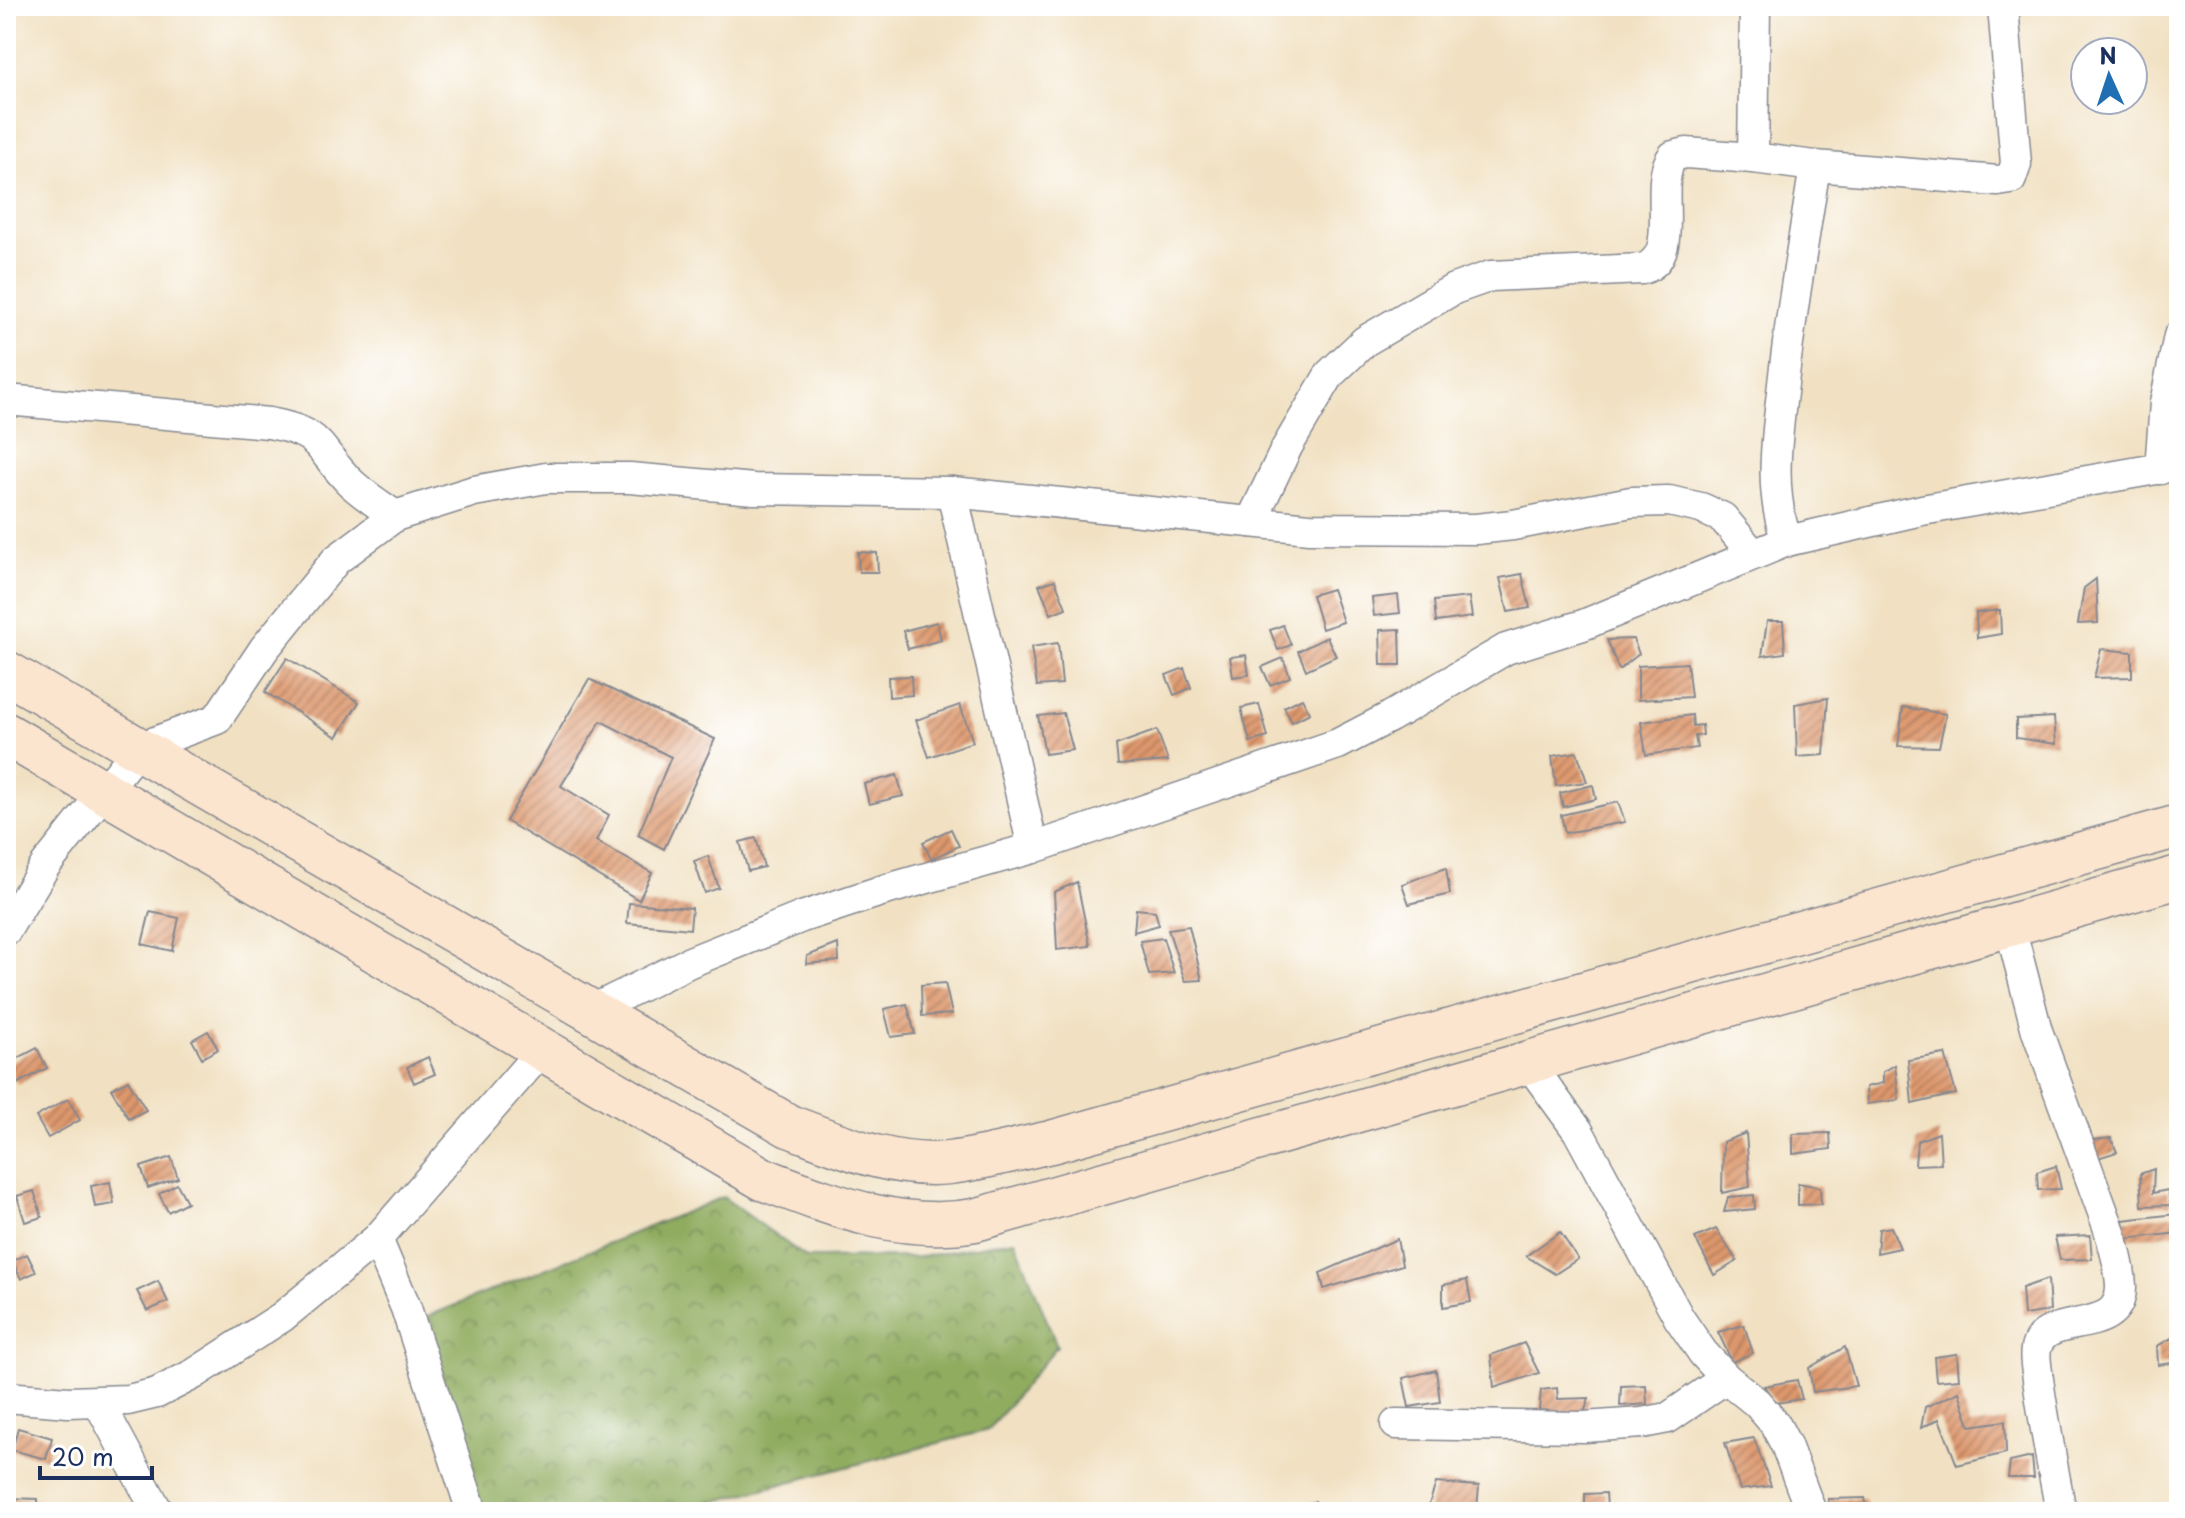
<svg xmlns="http://www.w3.org/2000/svg" width="2185" height="1518" font-family="'Playpen Sans',sans-serif">
	<style>
		.forest { fill: url(#forest-crowns); stroke: #566e5e; stroke-width: 2 }
		.building { fill: url(#building-hatch) }
		.lines { fill: none; stroke-linecap: round; stroke-linejoin: round }
		.street-casing { stroke: #868890; stroke-width: 33 }
		.secondary-casing { stroke: #868890; stroke-width: 45 }
		.street { stroke: #fff; stroke-width: 30 }
		.secondary { stroke: #fce5cf; stroke-width: 42 }
	</style>
	<defs>
		<pattern id="forest-crowns" width="20" height="18" patternUnits="userSpaceOnUse" patternTransform="scale(2)"><rect width="20" height="18" fill="#90ac5f"/><path d="M2 6a3 3 0 1 1 6 0M12 15a3 3 0 1 1 6 0" fill="none" stroke="#758c52"/></pattern>
		<pattern id="building-hatch" width="6" height="6" patternUnits="userSpaceOnUse" patternTransform="scale(2)"><rect width="6" height="6" fill="#dd976c"/><path d="M-1 1l2-2M0 6l6-6M5 7l2-2" fill="none" stroke="#b27c5c"/></pattern>
	</defs>
	<rect width="100%" height="100%" fill="#fff"/>
	<filter id="ink" filterUnits="userSpaceOnUse"><feTurbulence type="fractalNoise" baseFrequency=".0125" numOctaves="2"/><feDisplacementMap in="SourceGraphic" scale="16" xChannelSelector="R" yChannelSelector="G"/><feConvolveMatrix kernelMatrix="1 2 1 2 8 2 1 2 1" color-interpolation-filters="sRGB"/></filter>
	<filter id="wash" filterUnits="userSpaceOnUse"><feTurbulence type="fractalNoise" baseFrequency=".006" numOctaves="4" result="noise"/><feDisplacementMap in="SourceGraphic" scale="32" xChannelSelector="R" yChannelSelector="G"/><feGaussianBlur stdDeviation="1.8" result="paint"/><feColorMatrix in="noise" values="0 0 0 0 0 0 0 0 0 0 0 0 0 0 0 0 0 1.4 0 .05"/><feComposite in="paint" operator="in"/></filter>
	<g filter="url(#wash)">
		<rect width="100%" height="100%" fill="#f1e1c2"/>
		<polygon class="forest" points="723,1197 807,1258 919,1257 1015,1240 1057,1346 988,1430 675,1512 481,1512 416,1321"/>
		<g id="blocks">
			<g class="building">
				<polygon points="858,552 877,553 878,572 859,572"/>
				<polygon points="1522,574 1530,608 1508,612 1500,578"/>
				<polygon points="2096,579 2098,623 2078,624 2084,588"/>
				<polygon points="1055,580 1066,608 1051,614 1039,585"/>
				<polygon points="1332,589 1343,622 1322,629 1312,595"/>
				<polygon points="1398,595 1400,613 1374,616 1372,598"/>
				<polygon points="1469,597 1472,617 1436,622 1434,601"/>
				<polygon points="2000,610 2001,634 1977,638 1976,613"/>
				<polygon points="1767,621 1783,621 1785,653 1762,656"/>
				<polygon points="937,622 941,640 908,649 903,631"/>
				<polygon points="1283,625 1291,645 1278,650 1270,630"/>
				<polygon points="1400,629 1401,665 1381,665 1380,630"/>
				<polygon points="1327,637 1336,656 1306,670 1298,651"/>
				<polygon points="1633,639 1639,654 1619,670 1607,640"/>
				<polygon points="1058,643 1062,684 1037,686 1031,647"/>
				<polygon points="2101,649 2132,652 2132,677 2094,678"/>
				<polygon points="1246,655 1249,675 1233,677 1230,657"/>
				<polygon points="287,658 359,702 337,737 265,692"/>
				<polygon points="1283,658 1290,677 1270,685 1262,667"/>
				<polygon points="1687,663 1691,697 1638,700 1638,666"/>
				<polygon points="1184,668 1191,688 1174,695 1166,675"/>
				<polygon points="911,676 912,695 889,697 888,677"/>
				<polygon points="589,679 715,739 664,849 638,835 671,757 601,721 561,786 609,815 596,841 652,873 639,900 506,821"/>
				<polygon points="1302,698 1310,713 1292,722 1284,707"/>
				<polygon points="1828,698 1824,755 1797,757 1795,704"/>
				<polygon points="1259,704 1268,737 1250,742 1241,708"/>
				<polygon points="960,705 973,742 929,757 916,720"/>
				<polygon points="1903,707 1946,714 1939,747 1898,746"/>
				<polygon points="1063,713 1073,750 1045,754 1038,716"/>
				<polygon points="1692,715 1693,726 1702,725 1703,735 1695,736 1697,748 1646,755 1641,722"/>
				<polygon points="2054,717 2056,744 2016,738 2016,719"/>
				<polygon points="1157,730 1168,761 1118,765 1116,745"/>
				<polygon points="1577,752 1587,782 1556,786 1552,756"/>
				<polygon points="897,775 903,796 869,804 864,784"/>
				<polygon points="1593,785 1596,799 1563,807 1560,793"/>
				<polygon points="1618,802 1625,822 1565,833 1561,815"/>
				<polygon points="951,829 959,846 931,859 923,842"/>
				<polygon points="756,838 764,867 748,871 740,842"/>
				<polygon points="708,856 719,888 705,893 694,861"/>
				<polygon points="1446,868 1450,894 1409,904 1402,884"/>
				<polygon points="1077,882 1090,946 1057,950 1054,892"/>
				<polygon points="629,903 692,908 690,929 627,923"/>
				<polygon points="1136,909 1155,911 1159,925 1134,932"/>
				<polygon points="150,912 179,918 172,951 142,944"/>
				<polygon points="1189,926 1202,980 1185,981 1168,929"/>
				<polygon points="1163,938 1174,973 1149,975 1140,941"/>
				<polygon points="838,944 839,961 806,964 807,956"/>
				<polygon points="945,983 952,1014 922,1016 921,985"/>
				<polygon points="907,1004 915,1034 891,1037 884,1009"/>
				<polygon points="208,1031 218,1049 202,1058 192,1040"/>
				<polygon points="37,1048 47,1068 17,1084 7,1064"/>
				<polygon points="1945,1054 1956,1094 1912,1104 1908,1060"/>
				<polygon points="428,1057 435,1074 414,1083 407,1067"/>
				<polygon points="1895,1065 1899,1100 1867,1104 1866,1087 1883,1083 1883,1072"/>
				<polygon points="128,1080 146,1110 129,1119 111,1089"/>
				<polygon points="68,1099 80,1120 48,1138 36,1117"/>
				<polygon points="1746,1133 1750,1187 1722,1193 1723,1142"/>
				<polygon points="1830,1133 1831,1149 1793,1154 1793,1134"/>
				<polygon points="1939,1133 1941,1164 1915,1165 1917,1141"/>
				<polygon points="2111,1138 2117,1152 2095,1159 2092,1140"/>
				<polygon points="171,1157 178,1178 148,1188 141,1167"/>
				<polygon points="2056,1166 2061,1189 2038,1190 2037,1172"/>
				<polygon points="2154,1169 2153,1193 2168,1190 2171,1205 2142,1206 2140,1174"/>
				<polygon points="110,1182 114,1204 95,1207 91,1186"/>
				<polygon points="1798,1183 1820,1187 1821,1204 1798,1205"/>
				<polygon points="177,1184 187,1202 168,1212 159,1194"/>
				<polygon points="34,1191 42,1217 25,1222 17,1196"/>
				<polygon points="1754,1195 1755,1209 1724,1212 1728,1197"/>
				<polygon points="2176,1214 2179,1233 2125,1239 2123,1220"/>
				<polygon points="1891,1227 1900,1248 1877,1253 1879,1229"/>
				<polygon points="1716,1229 1737,1261 1714,1275 1695,1238"/>
				<polygon points="1560,1232 1578,1259 1555,1274 1526,1256"/>
				<polygon points="2090,1235 2092,1259 2060,1260 2055,1237"/>
				<polygon points="1397,1239 1402,1265 1324,1289 1320,1273"/>
				<polygon points="27,1254 36,1272 21,1279 12,1261"/>
				<polygon points="2048,1279 2050,1311 2024,1315 2022,1288"/>
				<polygon points="1467,1280 1471,1302 1443,1307 1443,1285"/>
				<polygon points="158,1281 168,1302 147,1311 137,1291"/>
				<polygon points="1744,1325 1753,1353 1732,1362 1718,1332"/>
				<polygon points="2179,1334 2179,1362 2158,1365 2157,1346"/>
				<polygon points="1524,1343 1539,1373 1494,1388 1491,1355"/>
				<polygon points="1845,1347 1856,1386 1813,1392 1809,1368"/>
				<polygon points="1957,1354 1959,1379 1936,1381 1934,1357"/>
				<polygon points="1436,1370 1440,1402 1409,1407 1403,1378"/>
				<polygon points="1797,1380 1802,1399 1776,1403 1764,1386"/>
				<polygon points="1646,1385 1647,1404 1620,1406 1621,1386"/>
				<polygon points="1557,1388 1558,1399 1589,1398 1584,1413 1539,1410 1541,1390"/>
				<polygon points="1959,1392 1970,1426 2005,1421 2006,1453 1957,1465 1939,1419 1921,1428 1925,1407"/>
				<polygon points="18,1428 52,1438 46,1459 12,1450"/>
				<polygon points="1754,1438 1771,1486 1740,1490 1725,1443"/>
				<polygon points="2032,1457 2034,1478 2008,1478 2010,1462"/>
				<polygon points="1436,1483 1479,1486 1477,1510 1427,1511"/>
				<polygon points="1606,1493 1607,1508 1585,1512 1585,1494"/>
				<polygon points="6,1498 38,1499 38,1512 6,1512"/>
				<polygon points="1865,1498 1868,1512 1830,1512 1828,1499"/>
				<polygon points="1315,1501 1322,1512 1292,1512"/>
			</g>
		</g>
	</g>
	<g filter="url(#ink)">
		<use href="#blocks" fill-opacity="0" stroke="#868890" stroke-width="2"/>
		<g class="lines">
			<g class="street-casing">
				<g id="street">
					<polyline points="1755,6 1753,158 1815,166"/>
					<path d="M6,400L269,423C324,433 315,446 349,481C362,494 380,505 395,516L474,491L546,478H630L754,489L952,492L1309,528L1476,529L1513,525L1631,502L1669,501L1701,508L1723,518L1753,554"/>
					<polyline points="2160,469 2165,403 2179,336"/>
					<polyline points="952,492 1033,848"/>
					<path d="M1251,522L1287,447L1330,374L1365,341L1454,289L1491,276L1642,269C1684,257 1651,184 1673,156L1686,153L1753,158"/>
					<path d="M1787,541C1768,489 1777,438 1783,384C1791,311 1804,238 1815,166L1998,181L2011,179L2016,164L2003,6"/>
					<path d="M2009,923L2037,1031L2108,1226C2114,1246 2120,1266 2121,1286C2122,1340 2044,1309 2036,1349C2034,1358 2037,1370 2038,1379C2044,1424 2053,1468 2061,1512"/>
					<polyline points="6,930 45,866 139,748 217,719 264,649 336,560 395,516"/>
					<polyline points="590,1011 690,962 802,917 881,891 1033,848 1338,744 1390,717 1506,649 1583,625 1787,541 1922,510 2179,465"/>
					<polyline points="1528,1062 1578,1131 1679,1318 1703,1353 1726,1378 1757,1403 1775,1424 1786,1445 1811,1512"/>
					<polyline points="377,1239 406,1308 472,1512"/>
					<polyline points="6,1397 68,1402 128,1400 157,1393 194,1374 282,1317 377,1239 543,1049"/>
					<polyline points="99,1403 158,1512"/>
					<polyline points="1396,1424 1584,1427 1642,1423 1668,1418 1726,1378"/>
				</g>
			</g>
			<g class="secondary-casing">
				<g id="secondary">
					<path d="M6,672L789,1126C840,1145 893,1169 949,1163C983,1159 1018,1149 1051,1142L2179,826"/>
					<path d="M6,734L763,1179C832,1205 900,1233 975,1220L2179,877"/>
				</g>
			</g>
			<use href="#street" class="street"/>
			<use href="#secondary" class="secondary"/>
		</g>
	</g>
	<rect width="2185" height="1518" fill="none" stroke="#fff" stroke-width="32"/>
	<g transform="translate(2109 76) rotate(357)"><circle r="38" fill="#ffffff" stroke="#a4acbf" stroke-width="2"/>
	<path d="M0-6L14 30L0 20L-14 30Z" fill="#1f6fb2"/>
	<text y="-12" font-size="22" font-weight="bold" text-anchor="middle" fill="#1b2f5e">N</text>
	</g>
	<path d="M40 1466v12h112v-12" fill="none" stroke="#1b2f5e" stroke-width="4"/>
	<text x="52" y="1466" font-size="24" fill="#1b2f5e" stroke="#ffffff" stroke-width="6" paint-order="stroke">20 m</text>
</svg>
